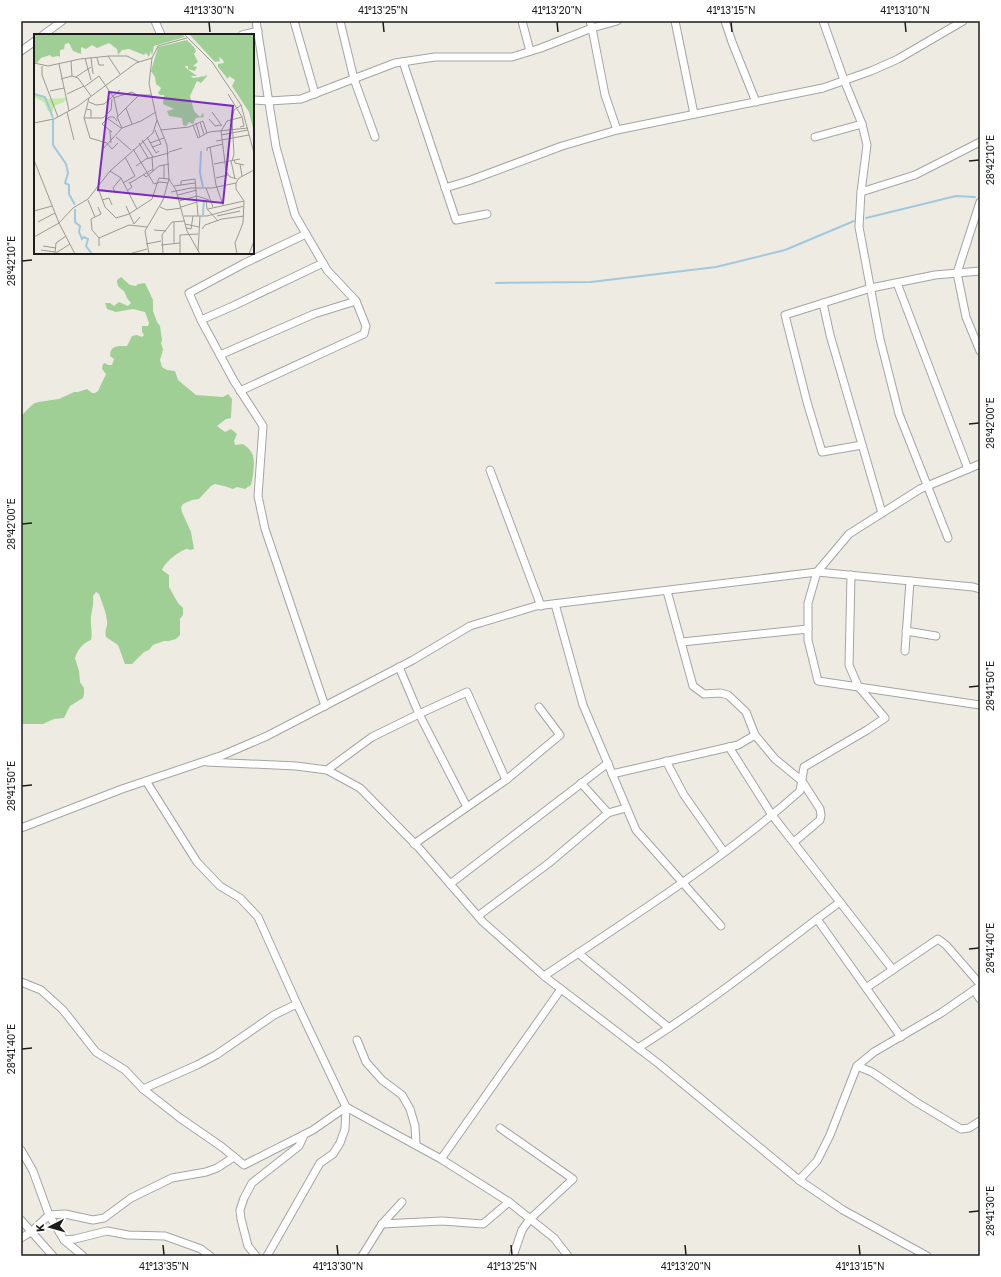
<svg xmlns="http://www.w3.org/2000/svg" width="1001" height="1277" font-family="'Golos Text',sans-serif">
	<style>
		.forest { fill: #a0cf96 }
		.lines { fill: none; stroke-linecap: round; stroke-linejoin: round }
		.stream { stroke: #a1c8dd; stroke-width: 2 }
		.street-casing { stroke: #a4a4a4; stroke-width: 9 }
		.street { stroke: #fff; stroke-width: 7 }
		.ticks { fill: none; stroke: #1d1d1d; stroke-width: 1.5 }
		.inset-river { fill: none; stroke: #a1c8dd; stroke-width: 2 }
		.inset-road { fill: none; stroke: #9a9993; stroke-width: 1 }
		.view { fill: #7b2cbf; fill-opacity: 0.15; stroke: #7b2cbf; stroke-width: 2 }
		.inset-edge { fill: none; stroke: #1d1d1d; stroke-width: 2 }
		.neatline { fill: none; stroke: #1d1d1d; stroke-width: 1.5 }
		.ticks-label { font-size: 10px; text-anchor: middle; fill: #1d1d1d }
	</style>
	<rect width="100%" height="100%" fill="#eeece2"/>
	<path class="forest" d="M121,277L130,285L136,286L138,284L145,283L153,300V311L157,322L160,326L162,340L161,343L163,350L160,360L162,367L167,370L175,371L178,380L196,395L223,397L228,394L232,399L231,418L226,419L217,426L225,432L231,429L237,434L234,441L235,445L243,444C247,447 252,451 253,456C255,462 253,479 251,485L245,489L237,487L233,489L224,486L215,484L211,486L199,499L192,500L183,504L181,507L182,512L191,532L194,549L190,550L187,549C180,550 164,563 162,570L169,575V587L178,603L183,608V615L180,619V635L176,639L169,641H164L153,645L149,650L144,652L132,664H125L118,645L106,637C104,628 108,628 107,621C106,611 102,603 99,594L96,592L93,596C94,604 92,609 91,617C90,625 93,632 91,640C82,644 78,649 75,658L79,671L80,682L84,688V694L83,698L70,706L64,718L54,719L43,724H22L21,416L33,404L38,402L59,399L74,392H78L87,389L92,393H95L98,391L106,374L102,369L103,364L105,363L108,365H112L114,359L110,356C110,345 118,346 127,346L132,336L137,335L142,337L144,335L142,332V326H148L149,323L145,312L133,309L116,312L107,309L105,303H110L114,306L119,302L128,306L131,303L127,298L124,291C119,288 117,286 117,280Z"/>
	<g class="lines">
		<g class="stream">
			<polyline points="866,218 956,196 975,197"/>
			<polyline points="496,283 591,282 716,267 785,250 854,221"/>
		</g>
		<g class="street-casing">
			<g id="street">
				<polyline points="155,21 161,35"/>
				<polyline points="294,21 315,94"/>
				<polyline points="340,21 354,79 375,137"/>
				<polyline points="522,21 530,51"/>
				<polyline points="590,21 592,28 605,95 617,130"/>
				<polyline points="675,21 694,114"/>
				<polyline points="725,21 732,42 756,102"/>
				<polyline points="823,21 844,80 862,124 867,145 861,192 859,227 880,339 899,414 948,538"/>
				<polyline points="43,35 62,21"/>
				<polyline points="242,35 258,31"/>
				<polyline points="21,51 35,41"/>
				<polyline points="403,62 456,220 487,214"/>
				<polyline points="253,100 269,101 301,99 395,63 435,57 512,57 541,48 592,28 617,21"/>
				<polyline points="815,137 862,124"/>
				<polyline points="445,188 471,180 562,146 617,130 823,88 871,71 898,59 963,21"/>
				<polyline points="861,192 915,175 980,142"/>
				<polyline points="980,202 957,273 966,317 980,351"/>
				<polyline points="306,234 245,263 189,293 201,320 234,381 263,426 258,496 265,529 325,706"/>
				<polyline points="897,283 968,469"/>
				<polyline points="823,303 830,335 882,513"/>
				<polyline points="201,320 233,306 323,263"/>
				<polyline points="220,355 314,314 356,301"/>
				<polyline points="240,391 364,334 366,326 356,301 327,270 295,215 276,147 256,21"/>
				<polyline points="862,445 822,452 807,402 785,315 871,288 935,275 980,271"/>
				<polyline points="980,464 920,489 849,534 817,572 808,603 808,640 818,681 980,705"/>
				<polyline points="490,470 541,606"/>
				<polyline points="667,591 693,686 704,694 720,693 728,695 746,712 755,735 775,759 802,781 820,809 821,815 820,820 794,842"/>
				<polyline points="555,604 583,705 636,830 721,926"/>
				<polyline points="906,631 936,636"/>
				<polyline points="682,642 808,629"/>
				<polyline points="905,651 910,581"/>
				<polyline points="399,667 419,714 467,807"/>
				<polyline points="729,747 772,815 893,970"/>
				<polyline points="666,761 684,795 724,852"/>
				<polyline points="207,762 296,766 327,770 360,788 419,848 483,922 544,976 659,1064 799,1180 843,1210 927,1256"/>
				<polyline points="327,770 372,737 419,714 467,692 506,780"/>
				<polyline points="612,774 738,745 755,735"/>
				<polyline points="146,781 197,862 220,886 240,898 258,917 297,1004 346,1107 345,1129 340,1143 333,1154 320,1163 267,1256"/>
				<polyline points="581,783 608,813"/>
				<polyline points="21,828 122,789 223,755 267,736 413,660 470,626 536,606 817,572 973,587 980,589"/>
				<polyline points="414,844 506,780 560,735 539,707"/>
				<polyline points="450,884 608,763"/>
				<polyline points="478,916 549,863 608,813 626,808"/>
				<polyline points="817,919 840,902"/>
				<polyline points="578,953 669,1028"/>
				<path d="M544,976C632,917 721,861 800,791L804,767L867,730L885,718L858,686L849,665L851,575"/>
				<polyline points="21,982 41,990 63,1010 96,1052 125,1070 143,1089 180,1118 222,1147 244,1165 313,1130 346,1107"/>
				<polyline points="866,988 938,939 946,945 980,984"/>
				<polyline points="974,990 980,999"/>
				<polyline points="357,1040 366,1062 382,1080 402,1095 410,1109 415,1126 416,1145"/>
				<path d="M638,1048C700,1009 758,964 817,919L901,1037"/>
				<polyline points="857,1066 872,1072 916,1102 961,1129 969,1128 980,1121"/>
				<polyline points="143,1089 197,1065 216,1055 274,1015 297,1004"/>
				<polyline points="346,1107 441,1159 509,1202 554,1238 568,1256"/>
				<polyline points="500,1128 573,1179 530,1219 522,1230 513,1256"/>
				<polyline points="21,1150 33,1171 49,1215 64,1240 83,1256"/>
				<polyline points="441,1159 561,989"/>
				<polyline points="799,1180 817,1161 830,1135 857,1066 874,1052 941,1013 980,986"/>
				<polyline points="21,1220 53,1256"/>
				<polyline points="382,1224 442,1221 483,1224 509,1202"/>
				<polyline points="21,1238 31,1232 49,1215 65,1214 93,1220 104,1218 131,1198 172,1178 206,1172 217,1168 234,1157"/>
				<polyline points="64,1240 75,1239 107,1231 128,1235 165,1236 201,1249 210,1256"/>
				<polyline points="256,1256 248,1246 241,1219 240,1210 244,1198 252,1183 299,1146 304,1135"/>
				<polyline points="362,1256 382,1224 402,1202"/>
			</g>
		</g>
		<use href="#street" class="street"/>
	</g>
	<path class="ticks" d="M209,22L210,32M383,22L384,32M557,22L558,32M731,22L732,32M905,22L906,32M969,161L979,160M22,261L32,260M969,424L979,423M22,524L32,523M969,687L979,686M22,786L32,785M969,949L979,948M22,1049L32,1048M969,1212L979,1211M163,1245L164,1255M337,1245L338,1255M511,1245L512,1255M685,1245L686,1255M859,1245L860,1255"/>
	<g transform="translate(34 34)">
		<rect width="220" height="220" fill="#eeece2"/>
		<path d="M0,58L13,65L32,64L30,68L20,72L18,79L14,77L10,68L0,63Z" fill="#c0eaa6"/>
		<path d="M0,0H148L151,3L120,12L118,22L117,17L115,23L112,19L110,21L95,15L88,16L84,21L83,15L75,9L63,14L58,11L52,15L47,13V20L39,17L35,9L31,10L30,15L26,16V24L25,22L18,23L16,21L7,24L3,29L0,28ZM155,0H220V99L215,78L198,52L201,46L195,42L194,45L184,33V30L190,29L189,26L185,23L186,27L181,28ZM153,6L160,13L162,17L160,20L164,28L159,32L163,33L161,37L154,35V32H151L152,34L163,42H157L159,44L172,42L171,39L173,42L167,49L163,47L156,62L160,77L166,83L169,79L170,83L162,84L159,90L155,88L152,92L149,91L148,84L135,82L133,77L140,75L129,70L130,61H126L124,59L127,54L122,50L121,43L117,37L124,13Z" fill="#a0cf96"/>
		<path class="inset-river" d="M0,60L11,63L19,84M19,86V111L32,130L34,139L31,149L35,151V160L41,171M167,117L166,139L169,153M41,175V188L46,192L45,198L48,205L50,203L54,205L52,212L58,220M169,181L170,166"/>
		<path class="inset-road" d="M150,0L178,28L207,71L220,119M74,22L86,40M51,24L57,46M57,24L59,40M63,24L65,31H70M37,27L38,42M0,29L14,32L46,25L75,22H93L105,28M25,30L35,77M8,32V41L24,83M42,43L57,33M27,45L38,42L44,44L57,62M50,53L65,42L80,64L84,83M16,57L30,54M33,60L50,52M194,60L208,83L210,92L206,93M55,64L50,84L56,104L73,109L78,115L84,109M79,64L98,58L105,62M55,68L62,71L70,70L86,56M92,74L98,90M52,75L57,76V84M33,78L40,106M178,78L188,92M50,84H69L77,76L78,65M73,84L87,94M175,85L181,92L187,91M166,88L170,100M0,89L20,85L44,72L102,29L118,24L124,12L153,4M162,89L166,103M159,91L164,104L175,98L214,94M88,94L83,83L105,61H117M127,96L155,93L169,87L173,99M76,97L77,109M78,98L68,90L75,83H80L83,87M187,101L214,96M82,103L97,116M113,103L122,119L125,117M108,106L119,123M182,107L215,101M105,109L114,124M116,109L130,104M118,113L127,110L121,96M176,113L182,151L189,171M99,115L120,150L126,148L134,149M68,116L88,94L107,87L122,78M173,117V114L189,110M135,118L148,114M118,123L119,137M0,126L25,189L41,220M200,126L201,129L210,131M197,127L201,145M198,127L200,120L198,86L200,76L207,71M180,130L206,125M206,130L208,142M102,132L112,125L135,119M76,137L87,144L103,175M109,140L112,143L125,132L135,130M130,144V131M182,144L194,141M203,145L196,143L192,137L187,97L193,87L208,83M89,149L101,142L91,123M96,149L119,135M147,151V147L161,145L164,182M140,152L161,149M64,154L71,173L82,184L95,180L118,165L125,144L135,145L142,156L153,197L166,220M172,154L179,173M93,157L98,153L95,148M81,158L79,154L87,144M137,158L157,154H178L202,149M144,161L163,156M54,166L61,183M68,166L75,164L78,171M172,166L173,175L184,187M145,167L163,162L175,166M92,172L100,190L106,183M64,173L67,180L57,185L58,196L65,204V212M126,173L133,176L147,174M147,173L163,168M174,175L210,167M0,177L18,172M150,182H173L210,172M183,182L206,177M4,188L21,179M151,190L165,193M152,194L157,195L159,182M168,195L171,191L188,185L210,182M120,196L132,197M0,203L25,189L39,174L54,165L76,137L119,99L123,86M65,204L95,191L113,193M112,210L127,207M140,210V188M127,211L146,209M9,212L22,214M7,216L21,218M164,217L166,182M22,219L36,210M146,219V201L164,200M21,220L22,209L32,202M95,220L113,215M115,220L111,197L129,166L135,145L133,111L123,86L115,50L118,24M129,220L128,201L138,188L151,187M203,220L201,209L209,189L210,167L202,155V149L205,144L220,136M215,220L220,207"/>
		<path class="view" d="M75,58L199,72L189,169L64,156Z"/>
		<rect width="220" height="220" class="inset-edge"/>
	</g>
	<rect width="1001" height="1277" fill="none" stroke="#ffffff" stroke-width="44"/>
	<g transform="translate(50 1227) rotate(264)" stroke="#ffffff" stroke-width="3" paint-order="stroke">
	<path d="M0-3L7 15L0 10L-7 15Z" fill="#1d1d1d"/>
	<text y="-6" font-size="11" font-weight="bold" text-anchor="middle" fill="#1d1d1d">K</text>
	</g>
	<rect x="22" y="22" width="957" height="1233" class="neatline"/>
	<g class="ticks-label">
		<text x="209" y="14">41°13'30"N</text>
		<text x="383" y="14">41°13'25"N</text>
		<text x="557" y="14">41°13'20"N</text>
		<text x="731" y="14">41°13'15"N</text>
		<text x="905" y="14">41°13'10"N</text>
		<text transform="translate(990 160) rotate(-90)" y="4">28°42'10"E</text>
		<text transform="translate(11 261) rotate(-90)" y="4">28°42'10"E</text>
		<text transform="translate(990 423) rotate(-90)" y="4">28°42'00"E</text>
		<text transform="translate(11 524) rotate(-90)" y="4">28°42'00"E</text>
		<text transform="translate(990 686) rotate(-90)" y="4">28°41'50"E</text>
		<text transform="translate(11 786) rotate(-90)" y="4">28°41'50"E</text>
		<text transform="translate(990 948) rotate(-90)" y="4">28°41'40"E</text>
		<text transform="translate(11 1049) rotate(-90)" y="4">28°41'40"E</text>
		<text transform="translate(990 1211) rotate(-90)" y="4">28°41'30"E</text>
		<text x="164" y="1270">41°13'35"N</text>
		<text x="338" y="1270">41°13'30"N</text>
		<text x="512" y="1270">41°13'25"N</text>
		<text x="686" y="1270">41°13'20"N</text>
		<text x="860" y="1270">41°13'15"N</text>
	</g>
</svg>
